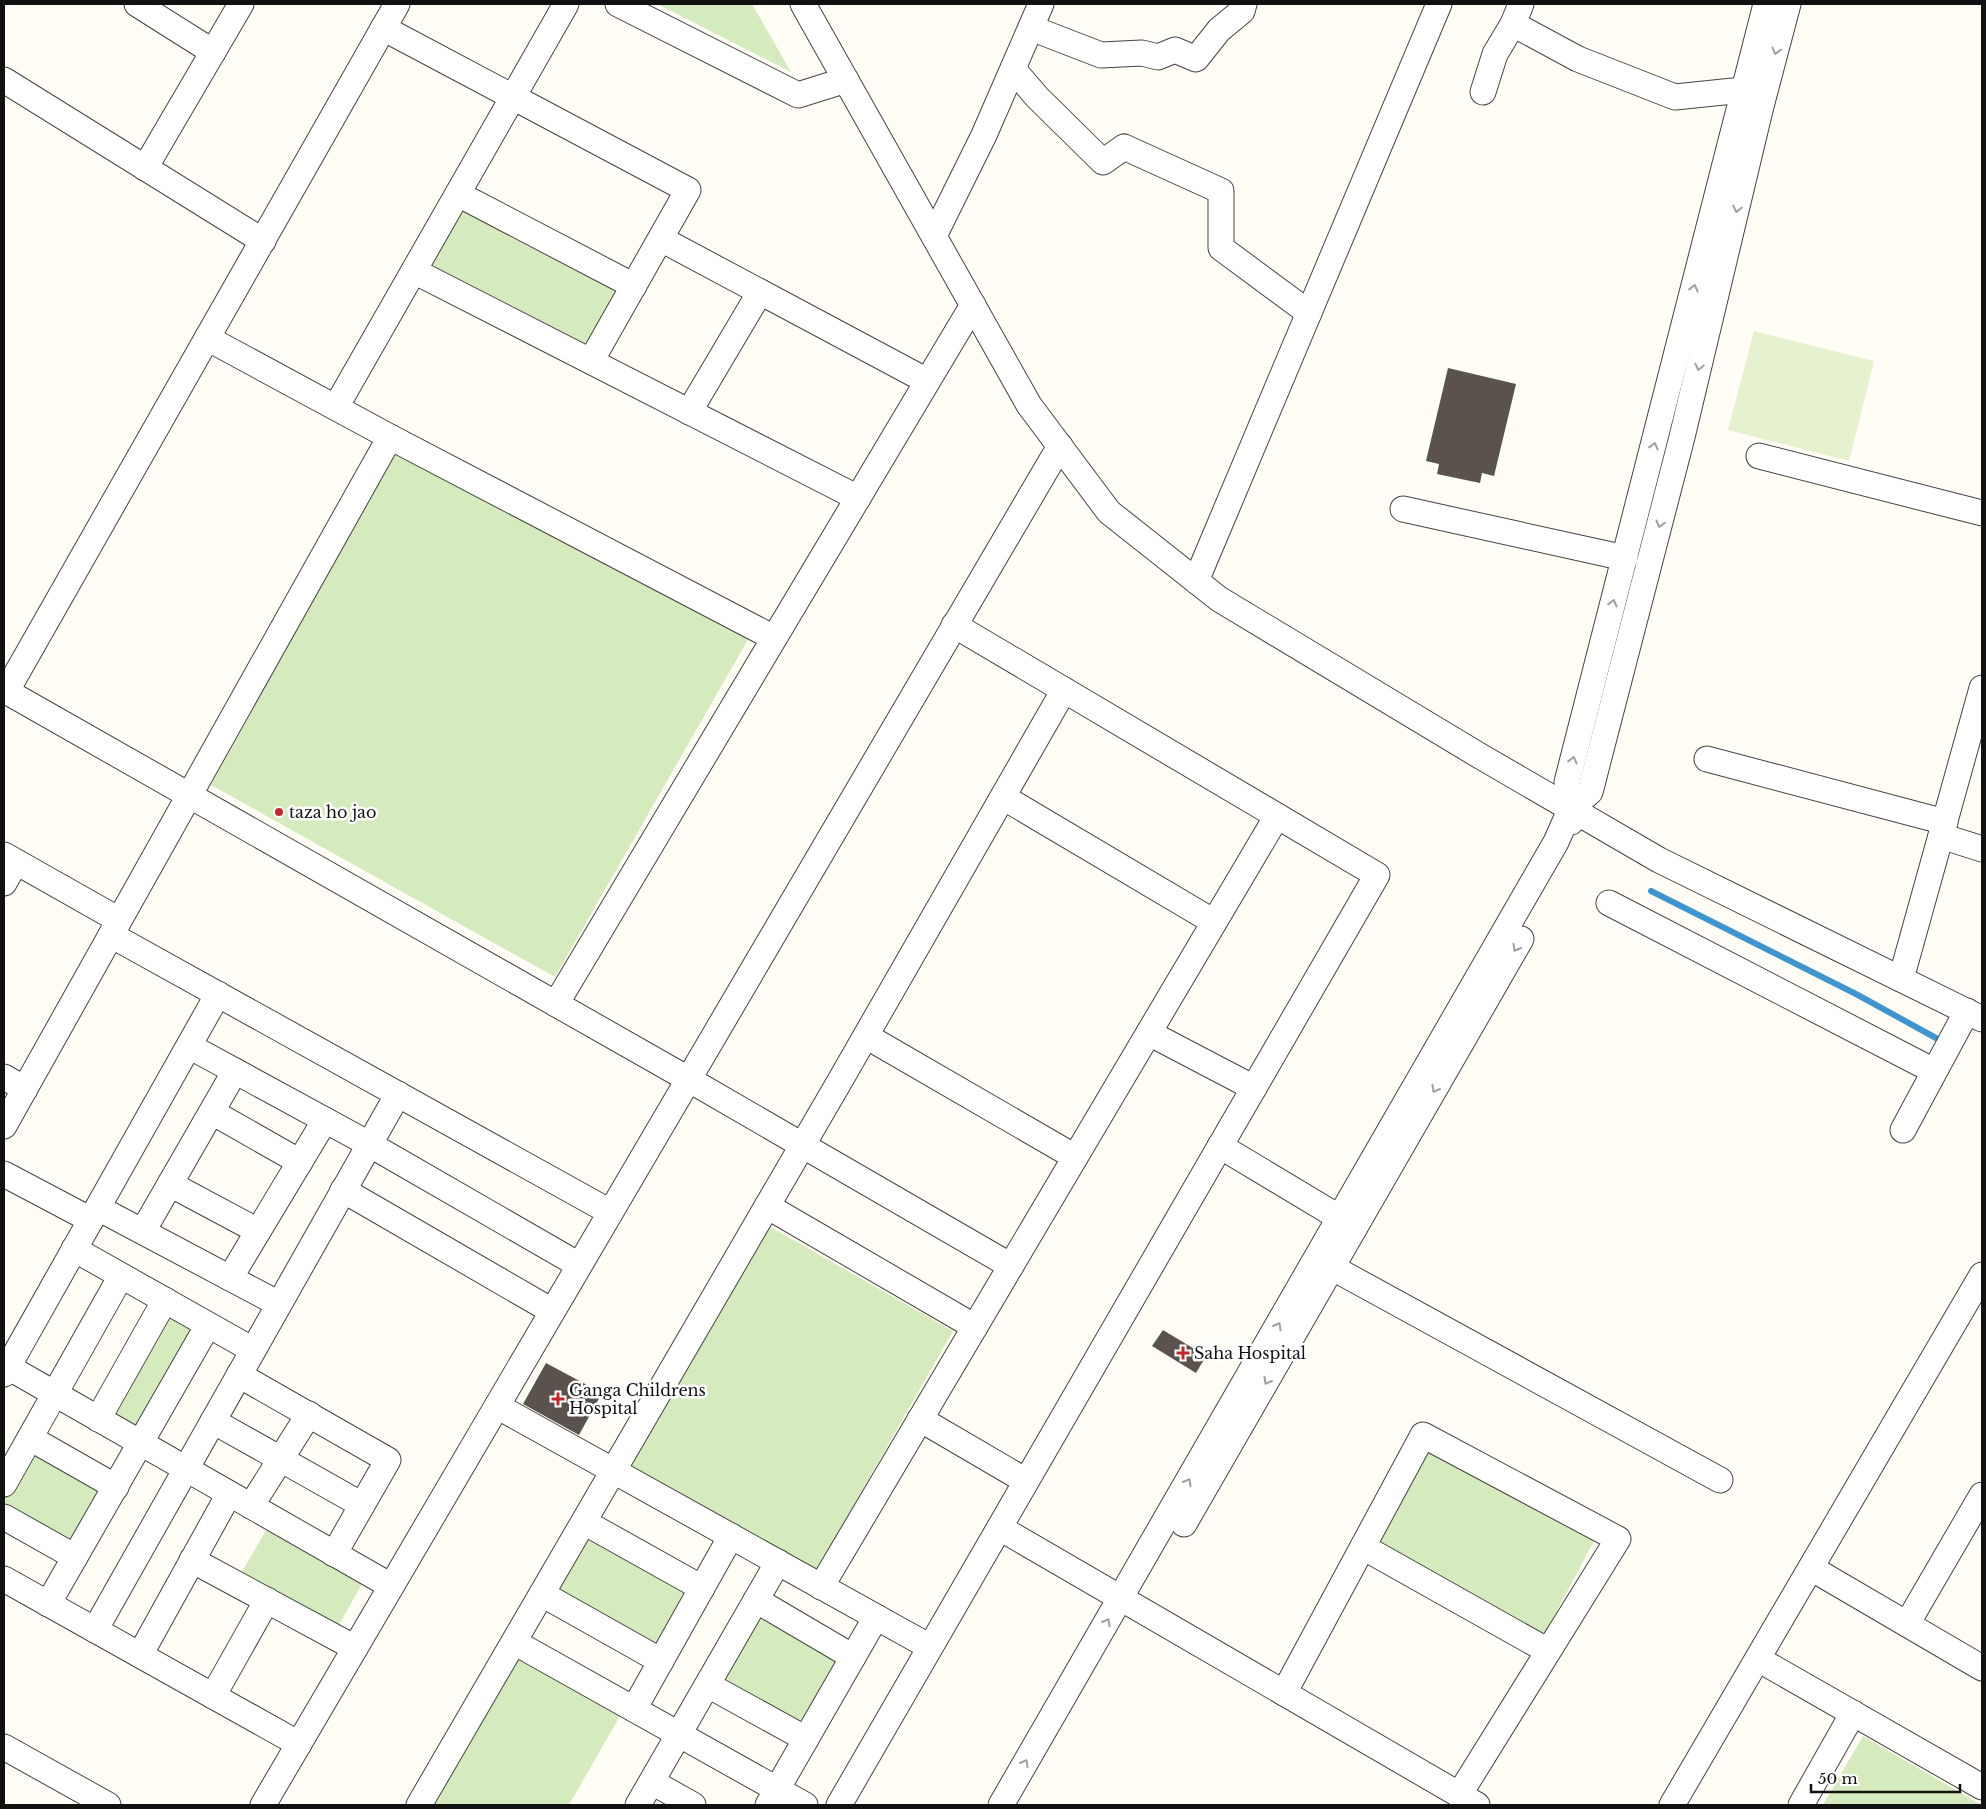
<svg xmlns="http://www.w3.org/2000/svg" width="1986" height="1809" font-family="'Libre Baskerville',serif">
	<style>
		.green { fill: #d5ebbd }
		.pitch { fill: #e6f2cf }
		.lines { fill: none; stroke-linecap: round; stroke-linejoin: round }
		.stream { stroke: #3f96cf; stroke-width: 6 }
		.building { fill: #5a524d }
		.minor-casing { stroke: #444; stroke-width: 27 }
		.minor { stroke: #fff; stroke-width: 25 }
		.oneway { stroke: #a0a0a0 }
		.poi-dot { fill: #c4262e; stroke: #fff; stroke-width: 2 }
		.labels { text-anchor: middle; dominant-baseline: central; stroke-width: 5; stroke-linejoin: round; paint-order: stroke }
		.poi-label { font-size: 16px; fill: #111; stroke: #fff; text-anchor: start }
	</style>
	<rect width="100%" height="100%" fill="#fffdf5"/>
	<g class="green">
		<polygon points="657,4 752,4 791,72"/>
		<polygon points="457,207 617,288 586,347 426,266"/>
		<polygon points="395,454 750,636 555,977 211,785"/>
		<polygon points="767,1225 953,1331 816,1571 629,1465"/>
		<polygon points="169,1308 200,1326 139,1434 108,1417"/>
		<polygon points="32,1446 108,1489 74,1550 4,1511 4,1495"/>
		<polygon points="1426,1449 1594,1541 1544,1635 1375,1542"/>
		<polygon points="271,1522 366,1577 336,1630 240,1575"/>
		<polygon points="589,1532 691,1588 657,1649 555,1594"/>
		<polygon points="757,1610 843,1659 801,1730 716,1681"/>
		<polygon points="516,1657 620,1716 569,1805 431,1805"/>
		<polygon points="1863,1736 1980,1804 1979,1805 1823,1805"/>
	</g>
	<polygon class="pitch" points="1754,331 1874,361 1849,461 1728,430"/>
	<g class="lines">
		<polyline class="stream" points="1651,891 1856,994 1936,1038"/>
	</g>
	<g class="building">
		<polygon points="1448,368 1516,384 1494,476 1482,473 1480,483 1437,474 1439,464 1426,461"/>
		<polygon points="1163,1330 1206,1356 1196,1373 1152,1346"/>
		<polygon points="546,1363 602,1393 579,1435 523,1404"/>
	</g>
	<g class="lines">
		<g class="minor-casing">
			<g id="minor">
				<polyline points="137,4 213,52"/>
				<polyline points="618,4 798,95 846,80"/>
				<polyline points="803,4 1029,405 1109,512 1219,599 1480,756 1659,860 1982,1019"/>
				<polyline points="1513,24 1578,59 1675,97 1743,90"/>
				<polyline points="383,28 688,190 591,361"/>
				<polyline points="1031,28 1101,55 1142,53 1158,57 1175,50 1196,59 1219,30 1242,11 1244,4"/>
				<polyline points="1013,69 1037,97 1103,162 1124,147 1221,191 1221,248 1309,313"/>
				<polyline points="4,80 263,241"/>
				<polyline points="1483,92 1495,54 1513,24 1521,4"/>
				<polyline points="145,168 241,4"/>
				<polyline points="458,194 634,286"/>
				<polyline points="934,236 984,135 1041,4"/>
				<polyline points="661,239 927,381"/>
				<polyline points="414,271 858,498"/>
				<polyline points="207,338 390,437 774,638"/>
				<polyline points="336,407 566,4"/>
				<polyline points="689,412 760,292"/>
				<polyline points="1759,456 1982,513"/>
				<polyline points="1403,509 1625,558"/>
				<polyline points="1196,581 1439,4"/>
				<polyline points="4,690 688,1079 1011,1266"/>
				<polyline points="6,692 397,4"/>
				<polyline points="1707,759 1945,822"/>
				<polyline points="1003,797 1214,922"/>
				<polyline points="1571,822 1567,782 1766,4"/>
				<polyline points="1941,836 1982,849"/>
				<polyline points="4,855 119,920"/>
				<polyline points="4,883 16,862"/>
				<polyline points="1609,903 1934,1071"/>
				<polyline points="111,935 610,1212"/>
				<polyline points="1901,979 1982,688"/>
				<polyline points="556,1004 973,305"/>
				<polyline points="1149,1033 1254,1088"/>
				<polyline points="866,1036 1075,1157"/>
				<polyline points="189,1046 369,1144 579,1265"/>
				<polyline points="4,1077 25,1089"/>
				<polyline points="212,1112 300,1162"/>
				<polyline points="4,1126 390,437"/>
				<polyline points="1903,1130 1967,1011"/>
				<polyline points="1220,1146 1355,1227"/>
				<polyline points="4,1174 91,1220"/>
				<polyline points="170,1184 258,1231"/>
				<polyline points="343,1190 552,1311"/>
				<polyline points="767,1206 975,1327"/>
				<polyline points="98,1208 279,1304"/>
				<polyline points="143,1231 235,1071"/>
				<polyline points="74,1249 253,1350"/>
				<polyline points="1333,1268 1720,1480"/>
				<polyline points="230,1278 325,1120"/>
				<polyline points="8,1367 391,1586"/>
				<polyline points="4,1374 218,994"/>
				<polyline points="239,1375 388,1460 334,1554"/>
				<polyline points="497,1406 930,1647"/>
				<polyline points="98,1419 165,1300"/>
				<polyline points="920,1419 1026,1481"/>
				<polyline points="213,1421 362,1505"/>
				<polyline points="30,1438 116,1487"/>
				<polyline points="4,1484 121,1276"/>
				<polyline points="251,1506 309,1414"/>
				<polyline points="4,1517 75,1557"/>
				<polyline points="584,1522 702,1588"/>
				<polyline points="1184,1524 1521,939"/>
				<polyline points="1000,1528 1477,1805"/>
				<polyline points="1363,1547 1548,1651"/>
				<polyline points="192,1560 355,1648"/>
				<polyline points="1811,1568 1982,1668"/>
				<polyline points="4,1579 299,1744"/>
				<polyline points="821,1587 1277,816"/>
				<polyline points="542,1594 661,1661"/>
				<polyline points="756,1600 853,1657"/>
				<polyline points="48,1604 208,1325"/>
				<polyline points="1907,1624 1982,1495"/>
				<polyline points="95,1630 398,1094"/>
				<polyline points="514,1642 805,1805"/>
				<polyline points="140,1655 229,1494"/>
				<polyline points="1758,1659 1982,1787"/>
				<polyline points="708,1685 806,1739"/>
				<polyline points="1284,1693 1423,1435 1618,1539 1459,1795"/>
				<polyline points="213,1696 267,1600"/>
				<polyline points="634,1709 731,1536"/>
				<polyline points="4,1747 108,1805"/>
				<polyline points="652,1782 693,1805"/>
				<polyline points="263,1805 1060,446"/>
				<polyline points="419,1805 841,1079 1064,690"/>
				<polyline points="638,1805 778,1562"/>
				<polyline points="768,1805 876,1617"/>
				<polyline points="839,1805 1377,875 954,625"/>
				<polyline points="1001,1805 1556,842 1571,808 1590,792 1682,437 1760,110 1788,4"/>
				<polyline points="1672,1805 1982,1275"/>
				<polyline points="1801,1805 1853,1713"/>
			</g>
		</g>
		<use href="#minor" class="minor"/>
	</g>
	<defs><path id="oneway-chevron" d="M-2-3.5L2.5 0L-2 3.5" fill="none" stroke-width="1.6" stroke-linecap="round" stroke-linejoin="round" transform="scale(1.25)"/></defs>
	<g class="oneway">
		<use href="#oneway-chevron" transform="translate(1776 51) rotate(105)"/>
		<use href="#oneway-chevron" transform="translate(1737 209) rotate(103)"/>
		<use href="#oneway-chevron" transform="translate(1694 288) rotate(-76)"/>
		<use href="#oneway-chevron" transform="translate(1699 367) rotate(103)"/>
		<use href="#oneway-chevron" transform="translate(1654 446) rotate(-76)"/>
		<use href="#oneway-chevron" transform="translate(1660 524) rotate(105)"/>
		<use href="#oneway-chevron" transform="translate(1613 603) rotate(-76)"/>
		<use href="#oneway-chevron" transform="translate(1573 760) rotate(-76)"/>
		<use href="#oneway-chevron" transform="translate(1516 948) rotate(120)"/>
		<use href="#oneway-chevron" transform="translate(1435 1089) rotate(120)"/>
		<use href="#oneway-chevron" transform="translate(1278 1326) rotate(-60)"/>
		<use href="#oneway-chevron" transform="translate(1267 1381) rotate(120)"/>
		<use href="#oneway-chevron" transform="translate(1188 1482) rotate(-60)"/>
		<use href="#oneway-chevron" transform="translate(1107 1622) rotate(-60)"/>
		<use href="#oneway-chevron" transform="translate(1025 1763) rotate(-60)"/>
	</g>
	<g class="poi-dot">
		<circle cx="279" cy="812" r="5"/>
		<path d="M1180.5 1345.5h5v5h5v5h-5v5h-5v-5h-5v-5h5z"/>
		<path d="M555.5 1391.5h5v5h5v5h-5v5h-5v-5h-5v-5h5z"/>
	</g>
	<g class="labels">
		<g class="poi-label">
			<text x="289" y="812">taza ho jao</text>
			<text x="1194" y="1353">Saha Hospital</text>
			<text x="569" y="1390">Ganga Childrens<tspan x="569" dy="18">Hospital</tspan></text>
		</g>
	</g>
	<rect width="1986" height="1809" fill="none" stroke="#111111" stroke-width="10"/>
	<path d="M1811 1784v8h149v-8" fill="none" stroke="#111111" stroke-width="2.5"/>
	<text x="1818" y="1784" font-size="15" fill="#111111" stroke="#ffffff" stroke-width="4" paint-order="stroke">50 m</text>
</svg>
